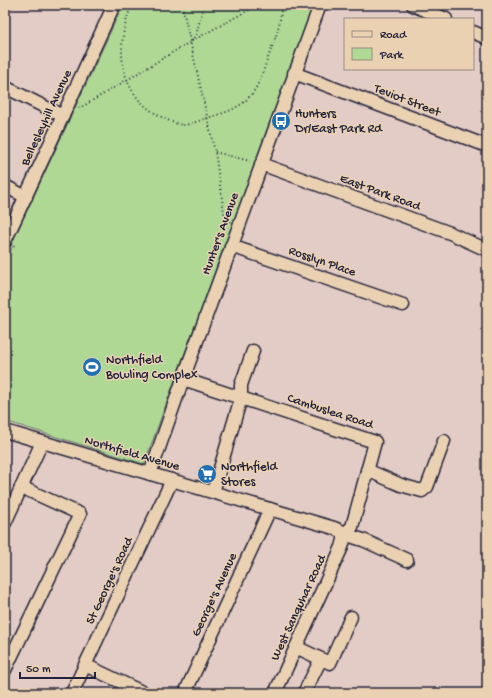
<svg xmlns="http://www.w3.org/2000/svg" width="492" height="698" font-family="'Gochi Hand',sans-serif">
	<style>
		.green { fill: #afd895; stroke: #687d68 }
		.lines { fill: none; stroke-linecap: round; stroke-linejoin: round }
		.minor-casing { stroke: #22223b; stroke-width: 15 }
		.path { stroke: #22223b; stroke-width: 2; stroke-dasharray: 1 3; stroke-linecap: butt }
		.minor { stroke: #ead1b2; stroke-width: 12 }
		.labels { text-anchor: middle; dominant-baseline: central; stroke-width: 3; stroke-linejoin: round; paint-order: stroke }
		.street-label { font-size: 13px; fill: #22223b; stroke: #ead1b2 }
		.poi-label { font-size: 13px; fill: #22223b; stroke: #ead1b2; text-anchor: start }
	</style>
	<rect width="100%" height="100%" fill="#e3ccc5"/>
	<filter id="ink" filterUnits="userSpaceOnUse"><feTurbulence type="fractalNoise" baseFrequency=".025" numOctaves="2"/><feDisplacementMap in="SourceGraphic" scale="8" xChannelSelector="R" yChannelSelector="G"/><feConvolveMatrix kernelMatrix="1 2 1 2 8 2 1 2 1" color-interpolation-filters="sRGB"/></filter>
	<g filter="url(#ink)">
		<polygon class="green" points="123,5 313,5 144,464 5,421 5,262 13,246 15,247 11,245"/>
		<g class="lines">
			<g class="minor-casing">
				<g id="minor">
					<polyline points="413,5 446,19"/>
					<polyline points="473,32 487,38"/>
					<polyline points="294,73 487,146"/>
					<polyline points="5,87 63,116"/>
					<polyline points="261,164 450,233 487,250"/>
					<polyline points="5,186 26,197"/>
					<polyline points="5,241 114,5"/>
					<polyline points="231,246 403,305"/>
					<polyline points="183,379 375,442 352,527 344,534"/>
					<polyline points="5,431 334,528 341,531 344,534 363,540 407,560"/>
					<polyline points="367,470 401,485 422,491 427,487 444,441"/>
					<polyline points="150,474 183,379 320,5"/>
					<polyline points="213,492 241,398 241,385 253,351"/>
					<polyline points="5,523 42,442"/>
					<polyline points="296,647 321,659 304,693"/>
					<polyline points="321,659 330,663 351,617"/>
					<polyline points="85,665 144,693"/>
					<polyline points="5,670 80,514 21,487"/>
					<polyline points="72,693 172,480"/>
					<polyline points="185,693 270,509"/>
					<polyline points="275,693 342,547 344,540 344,534"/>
				</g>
			</g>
			<g class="path">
				<path d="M132,5C115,44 117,92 158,115C165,119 175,124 183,125C190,125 203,119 210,117C225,113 240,108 250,96C259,86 263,71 268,58C274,41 282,23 281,5"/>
				<polyline points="182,5 215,152 225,219 231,222"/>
				<polyline points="191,41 196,35 204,5"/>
				<polyline points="79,107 80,108 190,42 258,5"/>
				<polyline points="215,152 250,161"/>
			</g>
			<use href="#minor" class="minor"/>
		</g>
	</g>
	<defs>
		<g id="bus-disc" transform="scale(1)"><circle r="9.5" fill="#1f6fb2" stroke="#ead1b2"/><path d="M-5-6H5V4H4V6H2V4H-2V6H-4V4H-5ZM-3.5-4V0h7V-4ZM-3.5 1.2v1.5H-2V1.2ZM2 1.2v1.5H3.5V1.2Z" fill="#fff"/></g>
		<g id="stadium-disc" transform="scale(1)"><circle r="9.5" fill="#1f6fb2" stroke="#ead1b2"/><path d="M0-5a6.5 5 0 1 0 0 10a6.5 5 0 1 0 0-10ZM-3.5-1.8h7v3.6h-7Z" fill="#fff"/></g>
		<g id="supermarket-disc" transform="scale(1)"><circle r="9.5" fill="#1f6fb2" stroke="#ead1b2"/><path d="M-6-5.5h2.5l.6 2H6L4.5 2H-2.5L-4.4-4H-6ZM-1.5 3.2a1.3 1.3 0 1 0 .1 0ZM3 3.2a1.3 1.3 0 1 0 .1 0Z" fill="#fff"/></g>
	</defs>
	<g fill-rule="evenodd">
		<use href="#bus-disc" x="281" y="121"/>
		<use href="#stadium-disc" x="92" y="367"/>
		<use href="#supermarket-disc" x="207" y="474"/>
	</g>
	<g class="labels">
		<g class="street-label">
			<text transform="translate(407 101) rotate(21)">Teviot Street</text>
			<text transform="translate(47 118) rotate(-65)">Bellesleyhill Avenue</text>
			<text transform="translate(380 193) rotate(20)">East Park Road</text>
			<text transform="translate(221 234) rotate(-70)">Hunter's Avenue</text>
			<text transform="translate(322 262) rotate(19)">Rosslyn Place</text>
			<text transform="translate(330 412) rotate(18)">Cambuslea Road</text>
			<text transform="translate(132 454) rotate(16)">Northfield Avenue</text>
			<text transform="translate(110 581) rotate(-65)">St George's Road</text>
			<text transform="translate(215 595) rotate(-65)">George's Avenue</text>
			<text transform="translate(299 608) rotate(-65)">West Sanquhar Road</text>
		</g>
		<g class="poi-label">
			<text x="295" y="114">Hunters<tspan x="295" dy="15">Dr/East Park Rd</tspan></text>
			<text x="106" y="360">Northfield<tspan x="106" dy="15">Bowling Complex</tspan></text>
			<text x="221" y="467">Northfield<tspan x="221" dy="15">Stores</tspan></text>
		</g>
	</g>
	<rect width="492" height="698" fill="none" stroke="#ead1b2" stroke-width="20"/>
	<rect x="10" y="10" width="472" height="678" fill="none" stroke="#22223b" stroke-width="1.5" filter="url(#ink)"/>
	<rect x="344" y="18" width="130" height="52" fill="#ead1b2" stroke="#9a8b82"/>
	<rect x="352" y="31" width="20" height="6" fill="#ead1b2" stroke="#9a8b82"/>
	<text x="380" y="38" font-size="12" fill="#22223b">Road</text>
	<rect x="352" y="48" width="20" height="12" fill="#afd895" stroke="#9a8b82"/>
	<text x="380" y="58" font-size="12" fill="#22223b">Park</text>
	<path d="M20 672v6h75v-6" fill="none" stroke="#22223b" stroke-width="2"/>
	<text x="26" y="672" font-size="12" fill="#22223b" stroke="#ead1b2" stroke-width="3" paint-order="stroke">50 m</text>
</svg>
